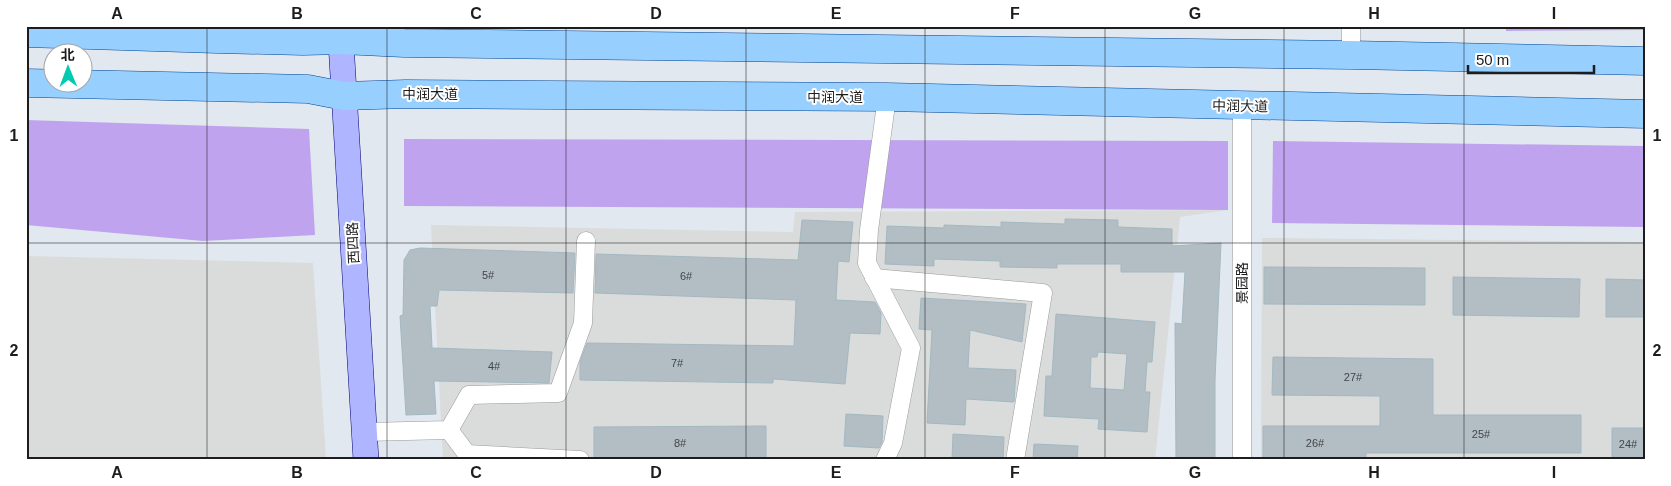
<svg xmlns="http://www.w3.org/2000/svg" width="1671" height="486" font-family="Helvetica,'Noto Sans SC',sans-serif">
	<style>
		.residential { fill: #dadbdb }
		.grass { fill: #c0a3ef }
		.building { fill: #b2bec4; stroke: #a3b8c2; fill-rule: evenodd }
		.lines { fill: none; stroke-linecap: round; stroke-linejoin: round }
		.street-casing { stroke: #9a9a9a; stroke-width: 19 }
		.secondary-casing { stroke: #000178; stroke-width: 26 }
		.primary-casing { stroke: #004496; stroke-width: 29 }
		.street { stroke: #fff; stroke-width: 18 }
		.secondary { stroke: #b0b5ff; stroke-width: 25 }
		.primary { stroke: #97d0ff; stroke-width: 28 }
		.grid { fill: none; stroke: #1d1d1d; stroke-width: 1; stroke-opacity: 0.55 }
		.labels { text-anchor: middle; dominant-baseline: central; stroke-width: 4; stroke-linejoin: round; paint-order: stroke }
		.number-label { font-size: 11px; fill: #424547 }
		.street-label { font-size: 14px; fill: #1d1d1d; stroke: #fff }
		.neatline { fill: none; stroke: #1d1d1d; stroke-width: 2 }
		.grid-label { font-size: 16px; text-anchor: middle; font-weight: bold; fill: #1d1d1d }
	</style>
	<rect width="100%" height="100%" fill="#e2e8ef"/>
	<g class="residential">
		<polygon points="1228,210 1180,217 1155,460 443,460 431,225 793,232 795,212"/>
		<polygon points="1262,238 1645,242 1645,460 1261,460"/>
		<polygon points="26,256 313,263 326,460 26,460"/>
	</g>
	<g class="grass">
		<polygon points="1506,26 1645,26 1645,30 1506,31"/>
		<polygon points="26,120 309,129 315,235 203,241 26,225"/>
		<polygon points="404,139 1228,141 1228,210 404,206"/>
		<polygon points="1273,141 1645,146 1645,227 1272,223"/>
	</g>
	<g class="building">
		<polygon points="1065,219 1118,220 1118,227 1172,229 1172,246 1221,243 1215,380 1215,460 1176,460 1175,323 1182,324 1185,272 1121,272 1121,264 1057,264 1057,268 1000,267 1000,261 934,259 934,266 885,264 887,226 944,228 944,225 1001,227 1001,222 1065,224"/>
		<polygon points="802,220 853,222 849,262 838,261 836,300 875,302 881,313 880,334 850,333 845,384 773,379 773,383 580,380 580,362 587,343 794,346 796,300 595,293 596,254 798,260"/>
		<polygon points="420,248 575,253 573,293 439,290 437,306 430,306 432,348 552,352 549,383 434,381 436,414 406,415 400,316 403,315 404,260 410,250"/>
		<polygon points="1264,267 1425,268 1425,305 1264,304"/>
		<polygon points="1453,277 1580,279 1579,317 1453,315"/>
		<polygon points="1606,279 1645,280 1645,317 1606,317"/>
		<polygon points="921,298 1026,304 1022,342 970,330 968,368 1016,370 1014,402 966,399 965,425 927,423 932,330 919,329"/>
		<path d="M1056,314L1155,322L1152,362H1147L1145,392H1150L1147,432L1098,429L1099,419L1044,416L1046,376H1052ZM1098,352L1127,354L1124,390L1090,388L1091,357H1097Z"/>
		<polygon points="1273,357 1433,359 1433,415 1581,415 1581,453 1366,453 1366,460 1263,460 1263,426 1380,426 1380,396 1272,395"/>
		<polygon points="846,414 883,416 882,442 879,448 844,446"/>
		<polygon points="766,426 766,460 594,460 594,427"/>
		<rect x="1612" y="428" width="33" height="32"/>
		<polygon points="953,434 1004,437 1003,460 952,460"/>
		<polygon points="1034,444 1078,446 1077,460 1033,460"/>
	</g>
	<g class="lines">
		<g class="street-casing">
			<g id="street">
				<polyline points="1351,55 1351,26"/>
				<polyline points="874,278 1043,293 1015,460"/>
				<polyline points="449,430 467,454 580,460"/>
				<polyline points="365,432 449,430 469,395 558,393 583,323 586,241"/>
				<polyline points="885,460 893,443 911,348 867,263 869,230 887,97"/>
				<polyline points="1242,460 1242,106"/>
			</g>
		</g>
		<g class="secondary-casing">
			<polyline id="secondary" points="340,26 366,460"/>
		</g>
		<g class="primary-casing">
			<g id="primary">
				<polyline points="26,33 217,39 303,41 342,40 404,43 1351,55 1645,61"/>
				<polyline points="26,83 308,89 344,96 406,94 887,97 1645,114"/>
			</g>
		</g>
		<use href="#street" class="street"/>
		<use href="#secondary" class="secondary"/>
		<use href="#primary" class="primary"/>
	</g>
	<path class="grid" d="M207,26V460M387,26V460M566,26V460M746,26V460M925,26V460M1105,26V460M1284,26V460M1464,26V460M26,243H1645"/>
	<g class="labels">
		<g class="number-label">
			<text x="488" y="275">5#</text>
			<text x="686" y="276">6#</text>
			<text x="677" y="363">7#</text>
			<text x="494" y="366">4#</text>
			<text x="1353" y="377">27#</text>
			<text x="1481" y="434">25#</text>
			<text x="680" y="443">8#</text>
			<text x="1315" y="443">26#</text>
			<text x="1628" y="444">24#</text>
		</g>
		<g class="street-label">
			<text x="430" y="94">中润大道</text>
			<text x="835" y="97">中润大道</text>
			<text transform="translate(1240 106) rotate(1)">中润大道</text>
			<text transform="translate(353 243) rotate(-93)">西四路</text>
			<text transform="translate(1242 283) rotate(-90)">景园路</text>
		</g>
	</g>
	<rect width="1671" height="486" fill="none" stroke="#ffffff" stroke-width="55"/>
	<g transform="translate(68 68) rotate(359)"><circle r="24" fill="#ffffff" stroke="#a5a5a5"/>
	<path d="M0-4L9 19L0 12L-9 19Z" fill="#00cab2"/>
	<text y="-8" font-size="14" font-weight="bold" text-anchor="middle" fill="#1d1d1d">北</text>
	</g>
	<path d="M1468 65v8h126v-8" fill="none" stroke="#1d1d1d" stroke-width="2.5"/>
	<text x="1476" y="65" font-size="15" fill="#1d1d1d" stroke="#ffffff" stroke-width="4" paint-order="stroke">50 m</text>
	<rect x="28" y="28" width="1616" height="430" class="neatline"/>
	<g class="grid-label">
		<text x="117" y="19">A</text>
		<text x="297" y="19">B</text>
		<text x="476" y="19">C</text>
		<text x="656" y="19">D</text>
		<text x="836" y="19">E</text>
		<text x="1015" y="19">F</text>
		<text x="1195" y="19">G</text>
		<text x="1374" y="19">H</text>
		<text x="1554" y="19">I</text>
		<text x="14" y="141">1</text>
		<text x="1657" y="141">1</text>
		<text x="14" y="356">2</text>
		<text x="1657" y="356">2</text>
		<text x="117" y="478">A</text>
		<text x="297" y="478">B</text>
		<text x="476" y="478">C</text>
		<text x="656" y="478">D</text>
		<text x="836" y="478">E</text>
		<text x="1015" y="478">F</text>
		<text x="1195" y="478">G</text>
		<text x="1374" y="478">H</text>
		<text x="1554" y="478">I</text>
	</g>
</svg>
